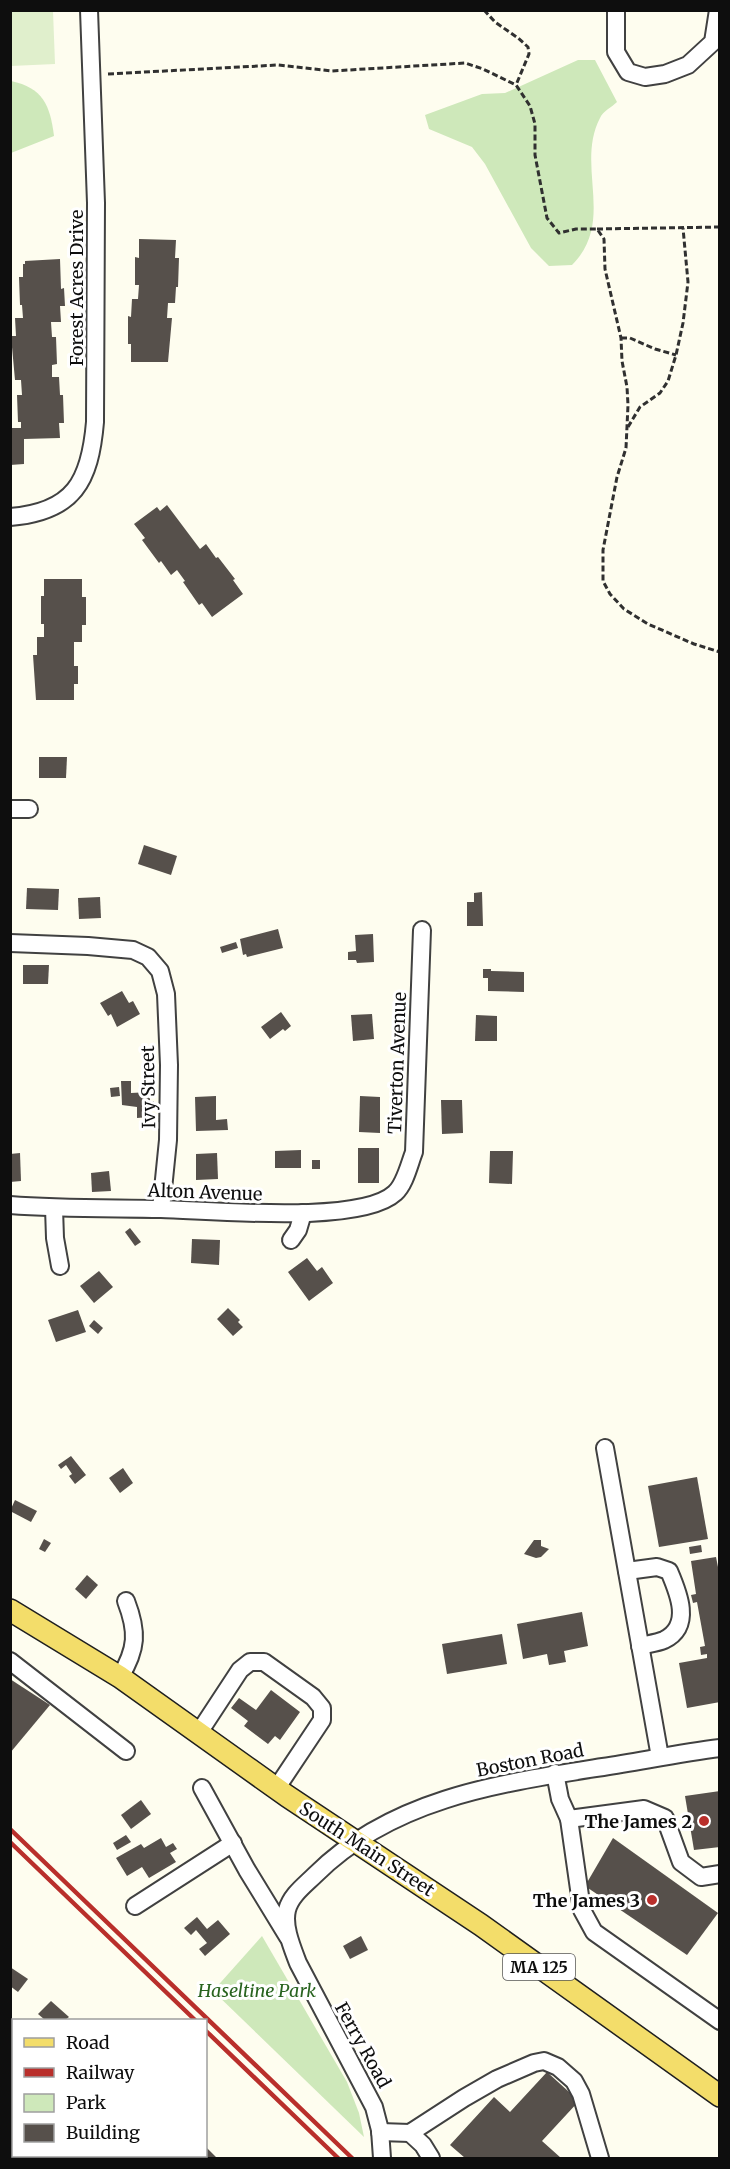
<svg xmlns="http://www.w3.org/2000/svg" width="730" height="2169" font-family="Merriweather,serif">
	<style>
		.green { fill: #cee8ba }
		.pitch { fill: #e0efcc }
		.building { fill: #56504b }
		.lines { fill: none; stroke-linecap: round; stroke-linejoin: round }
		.minor-casing { stroke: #414141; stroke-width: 20 }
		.major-casing { stroke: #1f1f1f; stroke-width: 24 }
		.path { stroke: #303030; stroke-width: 3; stroke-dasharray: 6 3; stroke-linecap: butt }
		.minor { stroke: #fff; stroke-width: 16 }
		.major { stroke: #f3dd6a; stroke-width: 21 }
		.rail { stroke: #b92f2b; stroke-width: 4.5 }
		.poi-dot { fill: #b92f2b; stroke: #fff; stroke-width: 2 }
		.labels { text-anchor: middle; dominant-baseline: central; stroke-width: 6; stroke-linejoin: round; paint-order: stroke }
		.shield { fill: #fff; stroke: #565656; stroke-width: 1.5 }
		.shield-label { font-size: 16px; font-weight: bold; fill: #0e0e0e }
		.street-label { font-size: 18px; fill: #0e0e0e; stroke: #fff }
		.poi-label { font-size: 18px; font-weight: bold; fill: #0e0e0e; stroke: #fff; text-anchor: end }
		.park-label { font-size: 18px; font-style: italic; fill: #296420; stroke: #fff }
	</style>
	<rect width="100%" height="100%" fill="#fefdef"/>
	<g class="green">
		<path d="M578,60H595L617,102C612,107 603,111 600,118C575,166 616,221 572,265L549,266L531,248L485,164L472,147L429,129L425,115L482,94L505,93Z"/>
		<path d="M11,81C43,88 50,105 54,136L11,153Z"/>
		<polygon points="262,1936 347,2082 359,2113 364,2137 213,1991"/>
	</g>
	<polygon class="pitch" points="10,11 53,11 55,64 11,66"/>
	<g class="building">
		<polygon points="139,239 176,240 175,258 179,258 178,287 176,287 175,303 168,303 167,318 172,318 168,362 131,362 131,344 128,344 128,316 131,317 132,299 138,299 139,285 135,285 135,257 139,258"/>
		<polygon points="60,259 61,289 64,288 65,306 60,306 61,322 51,322 52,337 56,337 57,364 52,365 52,377 59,377 60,395 63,395 64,423 59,423 60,438 24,439 24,464 10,465 10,428 21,428 21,422 18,422 17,395 22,395 21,380 15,380 11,336 16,336 15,318 23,318 22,305 20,305 19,277 23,277 23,264 25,264 25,261"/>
		<polygon points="167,505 200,549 206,544 216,558 218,557 235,579 233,580 243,594 212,617 202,603 199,605 183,582 185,581 177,570 171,575 161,561 159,563 142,540 145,538 134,524 157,507 160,511"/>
		<polygon points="44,579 82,579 82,597 86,597 86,625 82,625 82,642 74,642 74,666 78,666 78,684 74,684 74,700 36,700 33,655 37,655 37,637 44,637 44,624 41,624 41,596 44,596"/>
		<polygon points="39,757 67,757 66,778 39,778"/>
		<polygon points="144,845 177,856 171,875 138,864"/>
		<polygon points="27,888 59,889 58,910 26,909"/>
		<polygon points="482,892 483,926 467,926 467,902 474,902 474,893"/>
		<polygon points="100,897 101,918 79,919 78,898"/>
		<polygon points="278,929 283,948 247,957 246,954 243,955 240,939"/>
		<polygon points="373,934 374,962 357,963 356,960 348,960 348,952 356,951 355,935"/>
		<polygon points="236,942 238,948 222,953 220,947"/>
		<polygon points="23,965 49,965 48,984 23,984"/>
		<polygon points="483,969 491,969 491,971 524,972 524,992 488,991 488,978 483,978"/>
		<polygon points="122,991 129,1003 133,1001 140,1014 117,1027 111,1014 108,1016 100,1003"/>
		<polygon points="281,1012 291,1026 285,1031 283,1029 270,1039 261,1027"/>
		<polygon points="372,1014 374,1039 353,1041 351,1015"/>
		<polygon points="476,1015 497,1016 497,1041 475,1041"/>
		<polygon points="121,1081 131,1081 131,1093 150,1092 150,1101 154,1101 154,1109 149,1109 149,1117 137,1118 137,1107 122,1105"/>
		<polygon points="119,1087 120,1096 111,1097 110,1088"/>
		<polygon points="216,1096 216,1120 227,1119 228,1130 196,1131 195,1097"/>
		<polygon points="360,1096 380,1097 380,1133 359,1132"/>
		<polygon points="441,1100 462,1100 463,1133 442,1134"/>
		<rect x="358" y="1148" width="21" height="35"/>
		<polygon points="301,1150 301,1168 275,1168 275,1151"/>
		<polygon points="490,1151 513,1151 512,1184 489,1183"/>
		<polygon points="20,1153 21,1181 10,1182 10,1154"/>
		<polygon points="217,1153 218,1179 196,1180 196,1154"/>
		<rect x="312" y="1160" width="8" height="9"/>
		<polygon points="109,1171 111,1191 92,1192 91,1173"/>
		<polygon points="130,1228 141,1242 135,1246 125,1232"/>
		<polygon points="192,1239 220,1240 219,1265 191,1263"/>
		<polygon points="307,1258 317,1271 322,1267 333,1283 309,1301 288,1272"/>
		<polygon points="99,1271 113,1287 94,1303 80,1286"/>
		<polygon points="228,1308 240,1320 238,1322 243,1327 233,1336 217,1319"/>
		<polygon points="78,1310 86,1332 56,1342 48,1320"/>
		<polygon points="94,1320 103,1328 98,1334 89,1326"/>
		<polygon points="71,1456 86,1475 75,1484 69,1476 72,1474 66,1465 61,1469 58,1465"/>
		<polygon points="123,1468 133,1483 120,1493 109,1478"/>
		<polygon points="697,1477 708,1539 659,1547 648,1486"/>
		<polygon points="15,1500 37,1511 31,1522 10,1511"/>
		<polygon points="44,1539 51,1543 45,1552 39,1549"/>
		<polygon points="534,1540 541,1540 541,1546 549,1549 541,1557 536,1558 524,1554"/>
		<polygon points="701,1545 702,1552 690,1554 689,1547"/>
		<polygon points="716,1557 720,1577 720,1702 687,1708 679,1663 707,1658 707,1654 701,1655 700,1647 705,1646 697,1602 693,1603 691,1595 696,1594 691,1561"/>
		<polygon points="87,1575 98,1585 86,1599 75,1589"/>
		<polygon points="582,1612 588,1646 564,1651 566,1662 549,1665 547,1654 523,1659 517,1624"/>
		<polygon points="502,1634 507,1664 447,1674 442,1644"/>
		<polygon points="10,1679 50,1705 10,1753"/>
		<polygon points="271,1690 300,1712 280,1740 275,1736 268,1744 244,1726 248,1721 231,1708 239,1698 256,1710"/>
		<polygon points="720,1791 720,1847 694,1850 685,1796"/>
		<polygon points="141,1800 151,1814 131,1829 121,1815"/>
		<polygon points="126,1835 131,1842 117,1850 113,1843"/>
		<polygon points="161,1838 166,1847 173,1843 177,1849 170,1853 176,1862 149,1878 142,1867 127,1876 116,1858 141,1844 144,1848"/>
		<polygon points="613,1838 718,1913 687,1955 585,1886"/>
		<polygon points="197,1917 207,1929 218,1920 230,1934 205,1956 199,1949 207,1943 196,1930 191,1935 184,1928"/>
		<polygon points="361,1936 368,1950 350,1959 343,1946"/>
		<polygon points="10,1967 28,1979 18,1992 10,1986"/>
		<polygon points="51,2001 69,2017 65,2020 45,2020 38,2014"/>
		<polygon points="547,2072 579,2101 542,2141 561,2158 465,2158 450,2145 494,2097 510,2112"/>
		<polygon points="206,2147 217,2158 185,2158 188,2156 206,2156"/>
	</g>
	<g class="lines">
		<g class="minor-casing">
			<g id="minor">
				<polyline points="616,10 616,52 628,72 645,77 665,74 688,65 713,42 718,10"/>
				<path d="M10,517C74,512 90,481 95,422L96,203L89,10"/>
				<polyline points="10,809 29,809"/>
				<polyline points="10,943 88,946 133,950 148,957 160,971 166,994 169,1065 168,1140 161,1209"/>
				<path d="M10,1205C61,1209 111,1208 161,1209C210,1210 361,1225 395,1193C405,1184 409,1165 414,1152L422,930"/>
				<polyline points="54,1208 55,1238 60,1266"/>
				<polyline points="291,1240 298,1230 303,1213"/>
				<polyline points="605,1448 660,1757"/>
				<path d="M627,1571L657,1567L669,1571C678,1592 693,1626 664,1640C657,1643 648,1644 640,1646"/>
				<polyline points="10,1661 126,1751"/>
				<path d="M120,1677C137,1649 138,1632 126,1601"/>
				<polyline points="198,1734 240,1670 250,1662 264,1662 313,1697 322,1708 322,1720 276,1789"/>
				<polyline points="555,1773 560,1799 569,1819"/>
				<polyline points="202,1788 247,1870 288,1937"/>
				<polyline points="720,1874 701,1877 681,1862 665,1818 644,1809 569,1819 582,1910 594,1932 720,2021"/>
				<polyline points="135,1906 233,1843"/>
				<polyline points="10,2041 14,2043"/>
				<polyline points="380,2132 410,2133 464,2098 497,2079 534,2063 544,2061 558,2067 574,2081 581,2094 600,2158"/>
				<polyline points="410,2133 423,2145 431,2158"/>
				<polyline points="130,2156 133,2158"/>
				<polyline points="94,2158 100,2156"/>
				<path d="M382,2158L380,2130L374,2107L298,1963C292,1947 283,1926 287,1910C291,1895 305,1885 315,1875C392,1798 501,1783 603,1767C642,1761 680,1753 720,1748"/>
			</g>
		</g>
		<g class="major-casing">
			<polyline id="major" points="10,1610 120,1677 287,1796 481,1925 720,2096"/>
		</g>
		<g class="path">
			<polyline points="484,10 495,22 518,38 528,47 529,54 516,85"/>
			<polyline points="108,74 278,65 332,71 465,63 483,69 516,85 530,106 535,124 535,155 547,218 559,233 576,229 597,229 604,239 605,269 621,338 622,361 627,387 628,405 626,448 617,477 603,550 603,581 610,594 624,609 648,624 694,644 720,652"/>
			<polyline points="597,229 720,227"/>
			<polyline points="621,338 630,338 655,349 676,355"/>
			<polyline points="628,427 640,407 660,393 668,381 676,355 683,323 688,282 683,228"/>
		</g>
		<use href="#minor" class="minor"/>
		<use href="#major" class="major"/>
		<g class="rail">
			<polyline points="10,1829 352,2158"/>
			<polyline points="10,1842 195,2020"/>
			<polyline points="206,2031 338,2158"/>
		</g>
	</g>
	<g class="poi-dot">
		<circle cx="704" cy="1821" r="6"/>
		<circle cx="652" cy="1900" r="6"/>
	</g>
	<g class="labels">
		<rect class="shield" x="503" y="1954" width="72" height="26" rx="4.5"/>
		<g class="shield-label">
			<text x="539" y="1967">MA 125</text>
		</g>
		<g class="street-label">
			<text transform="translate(76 288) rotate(-90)">Forest Acres Drive</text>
			<text transform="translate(397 1063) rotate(-88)">Tiverton Avenue</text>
			<text transform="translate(148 1087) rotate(-91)">Ivy Street</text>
			<text transform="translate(205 1192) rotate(2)">Alton Avenue</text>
			<text transform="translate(530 1760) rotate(-11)">Boston Road</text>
			<text transform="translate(367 1849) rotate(33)">South Main Street</text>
			<text transform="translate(363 2045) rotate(61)">Ferry Road</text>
		</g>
		<g class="poi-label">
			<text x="692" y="1821">The James 2</text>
			<text x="640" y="1900">The James 3</text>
		</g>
		<g class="park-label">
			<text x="257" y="1990">Haseltine Park</text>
		</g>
	</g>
	<rect width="730" height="2169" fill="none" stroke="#0e0e0e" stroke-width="24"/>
	<rect x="12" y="2019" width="195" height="138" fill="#ffffff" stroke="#9f9f9f" stroke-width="1.5"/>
	<rect x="24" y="2038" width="30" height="9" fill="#f3dd6a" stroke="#9f9f9f" stroke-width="1.5"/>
	<text x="66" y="2049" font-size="18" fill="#0e0e0e">Road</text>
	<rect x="24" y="2068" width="30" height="9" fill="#b92f2b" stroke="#9f9f9f" stroke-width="1.5"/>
	<text x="66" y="2079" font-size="18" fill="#0e0e0e">Railway</text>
	<rect x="24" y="2094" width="30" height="18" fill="#cee8ba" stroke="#9f9f9f" stroke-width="1.5"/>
	<text x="66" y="2109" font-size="18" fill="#0e0e0e">Park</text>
	<rect x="24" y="2124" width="30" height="18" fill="#56504b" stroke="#9f9f9f" stroke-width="1.5"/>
	<text x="66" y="2139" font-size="18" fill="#0e0e0e">Building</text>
</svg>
